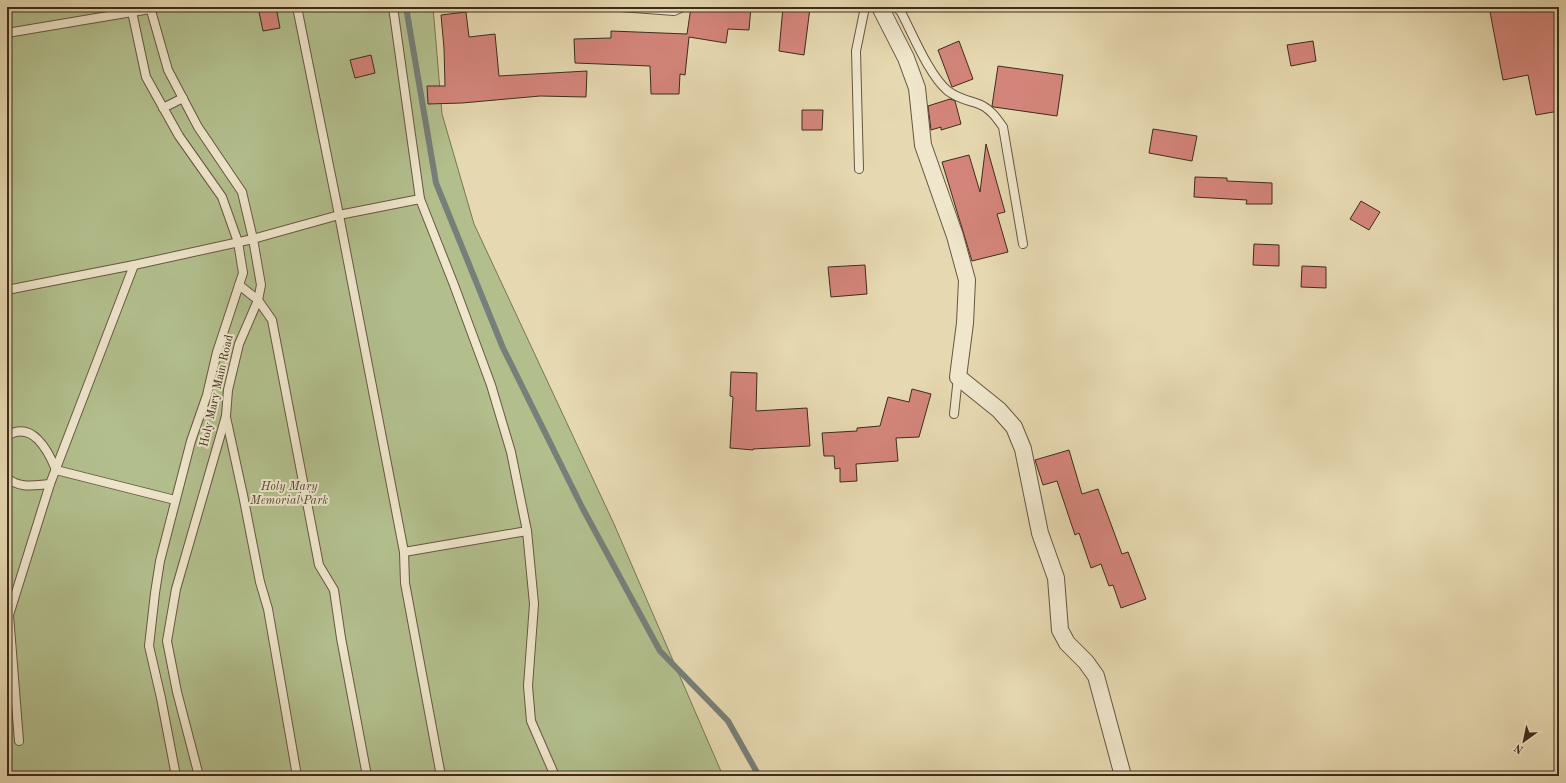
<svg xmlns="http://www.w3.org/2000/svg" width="1566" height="783" font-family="'Old Standard TT',serif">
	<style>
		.green { fill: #b2bf8d; stroke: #787654 }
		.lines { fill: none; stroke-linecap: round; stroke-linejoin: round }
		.stream { stroke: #767f79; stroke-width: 6 }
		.building { fill: #d4857b; stroke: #3d2c1c }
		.service-casing { stroke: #675741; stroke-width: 10 }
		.minor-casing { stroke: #675741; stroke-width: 18 }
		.service { stroke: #efe6cc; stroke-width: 8 }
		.minor { stroke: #efe6cc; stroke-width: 16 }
		.labels { text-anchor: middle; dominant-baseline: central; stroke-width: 4; stroke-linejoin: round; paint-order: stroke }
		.street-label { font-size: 12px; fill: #3d2c1c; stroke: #efe6cc }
		.park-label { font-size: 12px; font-style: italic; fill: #544933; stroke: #efe6cc }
	</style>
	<rect width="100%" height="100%" fill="#e6d8b0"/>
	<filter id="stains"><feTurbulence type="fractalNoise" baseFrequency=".005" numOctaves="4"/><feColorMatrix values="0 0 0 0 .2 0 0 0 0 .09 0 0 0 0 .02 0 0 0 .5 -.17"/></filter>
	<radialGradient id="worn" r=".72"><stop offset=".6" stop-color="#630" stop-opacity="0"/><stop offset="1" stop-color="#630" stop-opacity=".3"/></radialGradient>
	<polygon class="green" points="7,7 433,7 442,114 474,224 614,524 723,776 7,776"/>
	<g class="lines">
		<polyline class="stream" points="406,7 436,183 503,348 583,509 660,651 728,721 759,776"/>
	</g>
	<g class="building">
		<polygon points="258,7 276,7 280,28 263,31"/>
		<polygon points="691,7 751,7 749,30 728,29 726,43 689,37 685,75 680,74 679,94 651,94 650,66 575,63 574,39 611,38 611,31 687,34"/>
		<polygon points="783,7 810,8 804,55 779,51"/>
		<polygon points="1490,7 1559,7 1559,111 1536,115 1528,75 1503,80 1490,12 1491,12"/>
		<polygon points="466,12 469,37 495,34 499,76 587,71 586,97 540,96 462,103 428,104 427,86 445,86 444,48 441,15"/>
		<polygon points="959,41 973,79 952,87 938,50"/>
		<polygon points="1313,41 1316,61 1291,66 1287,45"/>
		<polygon points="371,55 375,73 355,78 350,60"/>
		<polygon points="998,66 1063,75 1057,116 994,107 992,106"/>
		<polygon points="950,99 955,101 961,124 941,130 941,127 931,130 928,106"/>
		<polygon points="802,110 823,110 822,130 802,130"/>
		<polygon points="1153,129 1197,136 1192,161 1149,153"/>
		<polygon points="986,144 1005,212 997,214 1008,252 972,261 942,162 969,155 980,192"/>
		<polygon points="1195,177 1227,178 1227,181 1272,183 1272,204 1246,204 1247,200 1194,197"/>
		<polygon points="1361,201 1380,212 1369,230 1350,219"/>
		<polygon points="1254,244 1279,245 1279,266 1253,265"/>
		<polygon points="865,265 867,294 831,297 828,267"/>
		<polygon points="1302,266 1326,267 1326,288 1301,287"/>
		<polygon points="731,372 757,373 756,411 807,408 810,446 753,449 753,450 730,448 733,397 730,396"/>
		<polygon points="912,389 931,394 919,437 896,438 898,461 856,464 857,481 840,482 840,468 835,469 834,456 824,456 822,433 857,431 857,428 880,426 888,397 909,402"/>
		<polygon points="1069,450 1082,494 1098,489 1122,554 1128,552 1146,599 1121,608 1113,585 1109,586 1101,564 1091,568 1079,533 1075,535 1057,481 1043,485 1035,460"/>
	</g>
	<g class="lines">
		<g class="service-casing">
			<g id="service">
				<polyline points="131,7 146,77 179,136 222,197 238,242 243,273 217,352 207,395 191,441 160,561 155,593 149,646 161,698 176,776"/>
				<polyline points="150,7 168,70 198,127 242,192 253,239 261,285 258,300 239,344 228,390 226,416 176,589 167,641 177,692 199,776"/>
				<polyline points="297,7 339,215 404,552 405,583 441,776"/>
				<polyline points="393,7 420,199 454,285 491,385 511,452 527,531 534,604 528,686 531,721 555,776"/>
				<polyline points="620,7 674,11 683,7"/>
				<path d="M896,7L901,12C912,33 930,77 948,91C957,98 966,100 976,103C989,107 996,117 1003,127L1023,244"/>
				<polyline points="7,33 150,9"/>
				<polyline points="163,108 183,98"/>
				<polyline points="859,169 856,51 865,7"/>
				<polyline points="239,285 258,300 272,320 319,565 334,590 341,638 367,776"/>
				<polyline points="7,290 134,265 253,239 339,215 420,199"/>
				<polyline points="954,414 958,377"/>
				<polyline points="226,417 243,495 260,582 268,609 297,776"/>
				<path d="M7,436C32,420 48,450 56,470L175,500"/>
				<path d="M7,478C20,489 35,485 50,484"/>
				<polyline points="404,552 527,531"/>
				<polyline points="19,741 9,615 50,484 134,265"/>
			</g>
		</g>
		<g class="minor-casing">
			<polyline id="minor" points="880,7 906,58 917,88 923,145 955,236 967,280 965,323 958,377 999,410 1014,427 1023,449 1040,533 1056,578 1060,630 1067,643 1086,662 1096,676 1123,776"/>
		</g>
		<use href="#service" class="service"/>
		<use href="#minor" class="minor"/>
	</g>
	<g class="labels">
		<g class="street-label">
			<text transform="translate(217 391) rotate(-77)">Holy Mary Main Road</text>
		</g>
		<g class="park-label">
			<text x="289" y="487">Holy Mary<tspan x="289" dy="14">Memorial Park</tspan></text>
		</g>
	</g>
	<rect width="1566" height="783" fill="none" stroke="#e6d8b0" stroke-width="24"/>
	<rect x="8" y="8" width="1550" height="767" fill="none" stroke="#3d2c1c" stroke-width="2"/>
	<rect x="12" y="12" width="1542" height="759" fill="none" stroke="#3d2c1c"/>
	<g transform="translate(1524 741) rotate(213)" stroke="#efe6cc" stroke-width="3" paint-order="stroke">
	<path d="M0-3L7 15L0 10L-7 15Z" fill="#3d2c1c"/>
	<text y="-6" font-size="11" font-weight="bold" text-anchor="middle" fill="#3d2c1c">N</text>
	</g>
	<rect width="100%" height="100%" filter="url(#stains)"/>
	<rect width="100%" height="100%" fill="url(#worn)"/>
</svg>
